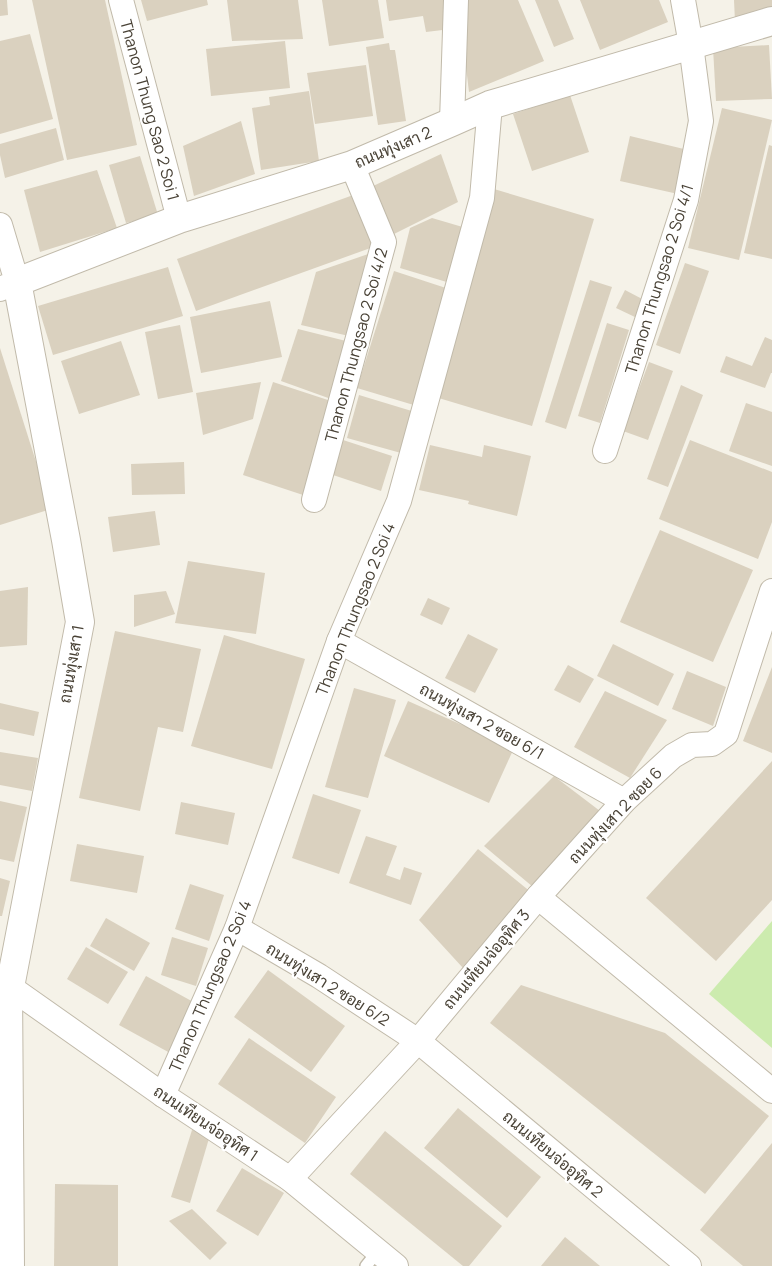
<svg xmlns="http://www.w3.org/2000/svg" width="772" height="1266" font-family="Manrope,Sarabun,sans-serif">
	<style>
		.green { fill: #ccebae }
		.building { fill: #dad1bf }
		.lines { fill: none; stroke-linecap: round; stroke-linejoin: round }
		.service-casing { stroke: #c1baaa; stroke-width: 14 }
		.minor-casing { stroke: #c1baaa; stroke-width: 26 }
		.tertiary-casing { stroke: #c1baaa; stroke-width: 30 }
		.service { stroke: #fff; stroke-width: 11 }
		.minor { stroke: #fff; stroke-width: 24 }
		.tertiary { stroke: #fff; stroke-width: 28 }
		.labels { text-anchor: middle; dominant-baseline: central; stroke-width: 4.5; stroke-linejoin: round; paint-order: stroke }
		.street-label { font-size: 16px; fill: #494236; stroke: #fff }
	</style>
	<rect width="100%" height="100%" fill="#f5f2e8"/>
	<polygon class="green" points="772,921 772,1048 709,994"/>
	<g class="building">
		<polygon points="0,0 7,0 8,15 0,16"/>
		<polygon points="32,0 105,0 137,145 67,160"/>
		<polygon points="141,0 207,0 208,5 147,21"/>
		<polygon points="227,0 298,0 303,39 232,41"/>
		<polygon points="322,0 378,0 384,38 329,46"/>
		<polygon points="386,0 447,0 451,29 426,32 423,16 389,21"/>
		<polygon points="468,0 518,0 544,61 469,92 462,34"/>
		<polygon points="535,0 558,0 574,39 554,47"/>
		<polygon points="580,0 659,0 668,22 600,50"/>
		<polygon points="734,0 772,0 772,11 735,22"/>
		<polygon points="30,34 53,119 0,134 0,41"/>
		<polygon points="285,41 290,88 211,96 206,49"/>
		<polygon points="389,43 390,50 395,50 406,121 378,125 366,47"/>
		<polygon points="769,45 772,99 716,101 713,48"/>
		<polygon points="366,65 373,116 315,124 307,73"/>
		<polygon points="309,91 319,161 261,170 252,108 270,105 269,97"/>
		<polygon points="570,95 589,152 532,171 513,114"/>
		<polygon points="722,108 772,120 739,260 688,248"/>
		<polygon points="241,121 255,174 194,196 183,146"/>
		<polygon points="56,128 64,160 5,178 0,155 0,144"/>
		<polygon points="630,136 688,150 678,194 620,181"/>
		<polygon points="769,145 772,146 772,259 744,253"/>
		<polygon points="441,154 458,202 390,236 371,187"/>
		<polygon points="140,156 158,215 126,223 109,165"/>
		<polygon points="97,170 117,228 40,252 24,190"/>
		<polygon points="494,189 594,219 532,426 432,396"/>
		<polygon points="356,194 376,246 196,311 177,259"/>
		<polygon points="432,218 466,228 450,283 400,268 410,228"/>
		<polygon points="374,252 349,336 301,325 316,272"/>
		<polygon points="685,263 709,271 680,354 656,345"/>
		<polygon points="168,267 183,316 53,355 38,306"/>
		<polygon points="394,271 452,290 417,406 357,388"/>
		<polygon points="590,280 612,287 566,429 545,422"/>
		<polygon points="625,290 646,301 637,318 616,308"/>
		<polygon points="270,301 282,357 201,373 190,317"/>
		<polygon points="607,323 629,330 600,423 578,416"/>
		<polygon points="180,325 193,392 158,399 145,332"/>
		<polygon points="298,329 350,342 331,399 281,381"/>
		<polygon points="765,337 772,340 772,373 771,373 765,388 720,372 726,356 752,366"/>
		<polygon points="121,341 140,395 79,414 61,361"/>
		<polygon points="0,348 51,509 0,525"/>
		<polygon points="649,362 673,371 648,440 623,431"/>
		<polygon points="261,382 253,419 203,435 196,393"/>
		<polygon points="273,382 334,402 303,495 243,475"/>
		<polygon points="681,385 703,395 668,487 647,479"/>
		<polygon points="359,395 415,412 401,453 347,438"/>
		<polygon points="746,403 772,412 772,466 729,451"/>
		<polygon points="340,439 392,456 381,491 330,474"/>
		<polygon points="690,440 772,472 772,522 758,559 659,519"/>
		<polygon points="430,445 482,457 484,445 531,456 517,516 468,504 469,501 419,490"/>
		<polygon points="184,462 185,494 132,495 131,464"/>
		<polygon points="155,511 160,545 113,552 108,517"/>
		<polygon points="660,530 753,570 713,662 620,622"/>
		<polygon points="188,561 265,573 256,634 175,623"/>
		<polygon points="28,587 27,645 0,647 0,591"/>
		<polygon points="166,591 175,614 134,627 134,595"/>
		<polygon points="428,598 450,608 442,625 420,615"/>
		<polygon points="115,631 201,649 183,732 158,727 140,811 79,798"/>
		<polygon points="468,634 498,649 475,693 445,678"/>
		<polygon points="224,635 305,659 272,769 191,746"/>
		<polygon points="613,644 674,674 658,706 597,676"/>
		<polygon points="568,665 594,679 580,703 554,690"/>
		<polygon points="772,667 772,753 743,741"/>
		<polygon points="687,671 726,687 713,726 672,709"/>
		<polygon points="354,688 396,700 368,798 325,787"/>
		<polygon points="605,691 667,720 630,778 574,747"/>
		<polygon points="408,701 514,748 489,803 384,756"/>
		<polygon points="0,703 39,712 34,736 0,729"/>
		<polygon points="0,752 38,758 32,791 0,785"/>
		<polygon points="772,761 772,900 716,961 646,898"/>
		<polygon points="554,776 600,811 533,887 484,846"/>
		<polygon points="313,794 361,810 339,874 292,858"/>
		<polygon points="0,801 27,807 14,862 0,859"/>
		<polygon points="181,802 235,813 228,845 175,834"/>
		<polygon points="366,836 397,846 386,875 400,880 404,867 422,873 411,905 349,883"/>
		<polygon points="77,844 144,856 137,893 70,881"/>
		<polygon points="478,849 532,893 463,968 419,920"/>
		<polygon points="0,878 10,881 2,916 0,916"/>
		<polygon points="190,884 224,895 209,941 175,929"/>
		<polygon points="106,918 150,943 134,971 90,946"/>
		<polygon points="172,937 208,948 196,986 161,975"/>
		<polygon points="86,947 128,972 108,1004 67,979"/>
		<polygon points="268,970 345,1026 311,1072 234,1017"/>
		<polygon points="146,976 197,1004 170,1053 119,1025"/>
		<polygon points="521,985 665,1033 769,1116 705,1194 490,1023"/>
		<polygon points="249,1038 336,1097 305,1143 218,1084"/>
		<polygon points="458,1108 541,1177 507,1218 424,1148"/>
		<polygon points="192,1130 210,1135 190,1203 171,1197"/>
		<polygon points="385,1131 502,1226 469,1266 463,1266 350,1174"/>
		<polygon points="772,1143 772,1266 743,1266 700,1230"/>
		<polygon points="242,1168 284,1193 258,1236 216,1211"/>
		<polygon points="55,1184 118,1185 118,1266 54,1266"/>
		<polygon points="192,1209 227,1243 210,1260 169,1221"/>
		<polygon points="565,1237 600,1266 541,1266"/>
	</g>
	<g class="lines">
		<g class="service-casing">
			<polyline id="service" points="366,1266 378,1251"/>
		</g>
		<g class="minor-casing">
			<g id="minor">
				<polyline points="121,0 179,219"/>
				<polyline points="452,122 456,0"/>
				<polyline points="0,225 17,282 0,289"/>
				<polyline points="605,451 686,200 701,121 691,45 683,0"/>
				<polyline points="314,500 384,242 352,165"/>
				<polyline points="339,641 624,801"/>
				<polyline points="538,897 772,1091"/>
				<polyline points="237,928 319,976 418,1041 689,1266"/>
				<polyline points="10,987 163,1095 290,1179 396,1266"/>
				<polyline points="10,987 12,1266"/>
				<polyline points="163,1095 237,928 339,641 399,501 482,198 490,105"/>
				<polyline points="290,1179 418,1041 538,897 624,801 673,756 692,745 712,744 726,734 772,591"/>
			</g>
		</g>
		<g class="tertiary-casing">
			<polyline id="tertiary" points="10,987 80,622 66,540 17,282 179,219 352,165 452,122 490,105 772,21"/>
		</g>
		<use href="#service" class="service"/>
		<use href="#minor" class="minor"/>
		<use href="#tertiary" class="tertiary"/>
	</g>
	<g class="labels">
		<g class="street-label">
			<text transform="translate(150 110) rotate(75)">Thanon Thung Sao 2 Soi 1</text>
			<text transform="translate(393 147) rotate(-23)">ถนนทุ่งเสา 2</text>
			<text transform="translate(659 279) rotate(-73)">Thanon Thungsao 2 Soi 4/1</text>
			<text transform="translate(356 345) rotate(-75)">Thanon Thungsao 2 Soi 4/2</text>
			<text transform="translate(355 609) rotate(-68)">Thanon Thungsao 2 Soi 4</text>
			<text transform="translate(71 664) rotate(-80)">ถนนทุ่งเสา 1</text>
			<text transform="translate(482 721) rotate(29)">ถนนทุ่งเสา 2 ซอย 6/1</text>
			<text transform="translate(615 815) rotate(-46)">ถนนทุ่งเสา 2 ซอย 6</text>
			<text transform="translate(486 959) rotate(-50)">ถนนเทียนจ่ออุทิศ 3</text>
			<text transform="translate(328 984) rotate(32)">ถนนทุ่งเสา 2 ซอย 6/2</text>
			<text transform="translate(210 986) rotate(-67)">Thanon Thungsao 2 Soi 4</text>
			<text transform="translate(206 1123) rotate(34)">ถนนเทียนจ่ออุทิศ 1</text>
			<text transform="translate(553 1154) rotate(40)">ถนนเทียนจ่ออุทิศ 2</text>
		</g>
	</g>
</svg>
